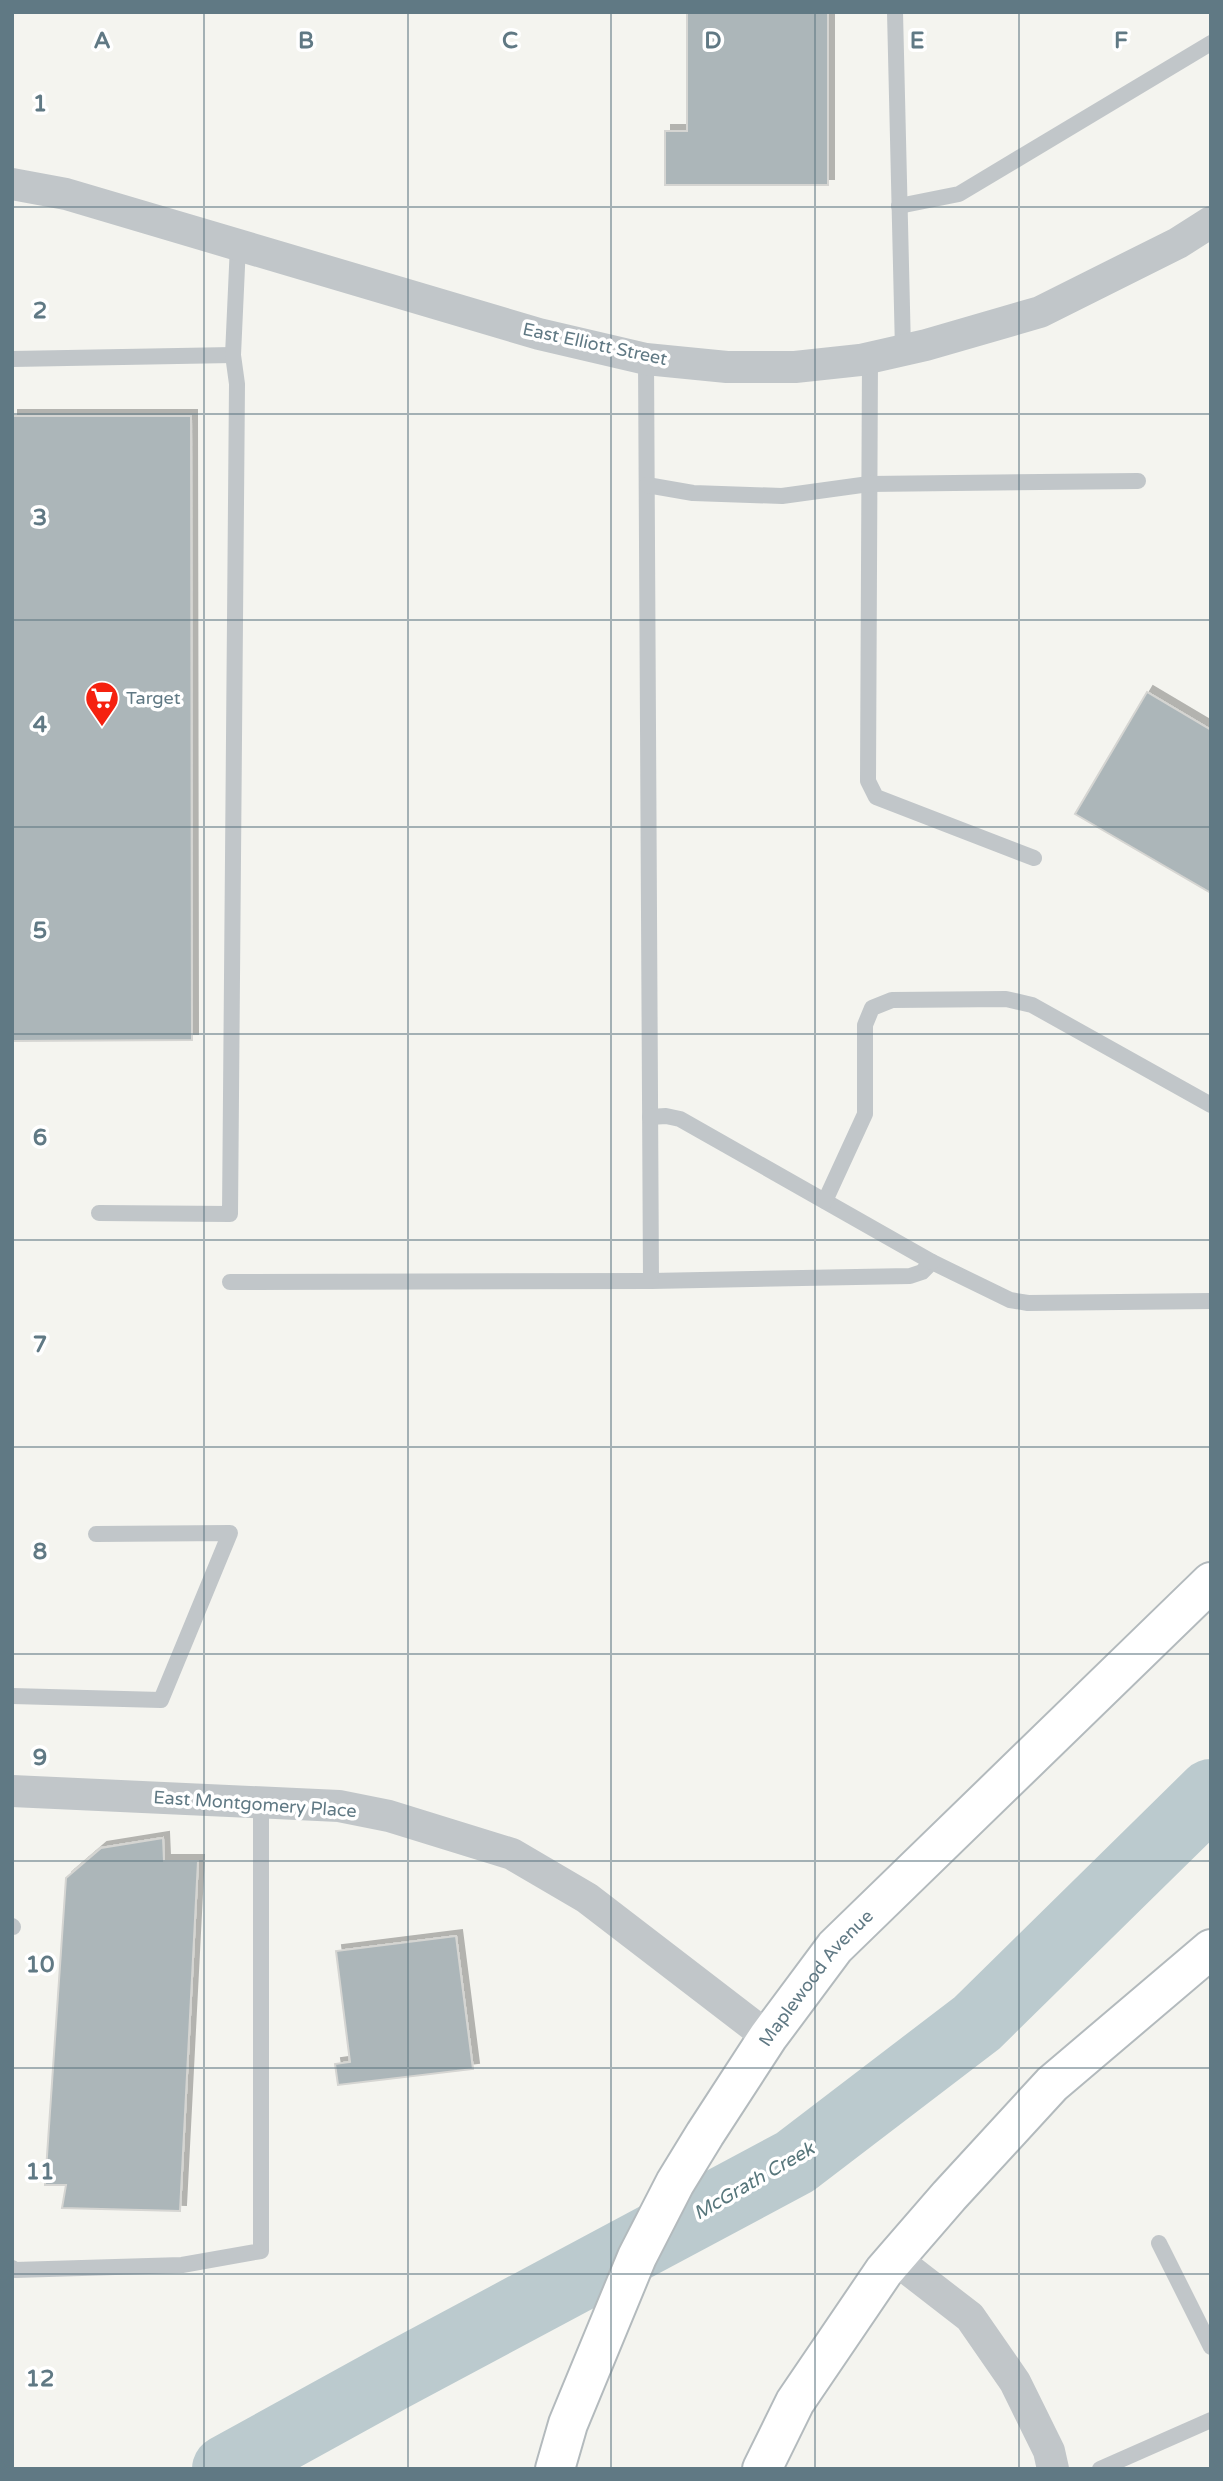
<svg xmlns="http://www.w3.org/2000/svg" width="1223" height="2481" font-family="'Varela Round',sans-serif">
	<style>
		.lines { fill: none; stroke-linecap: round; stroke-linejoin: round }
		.river { stroke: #bbcace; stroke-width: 68 }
		.building { fill: #acb6b9; stroke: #d5d5d2; stroke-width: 2; filter: url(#shadow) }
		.secondary-casing { stroke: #b3babd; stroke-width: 42 }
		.lane { stroke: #c1c6c9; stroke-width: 16 }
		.street { stroke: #c1c6c9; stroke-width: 32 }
		.secondary { stroke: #fff; stroke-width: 38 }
		.grid { fill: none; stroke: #607984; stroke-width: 2; stroke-opacity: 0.55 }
		.labels { text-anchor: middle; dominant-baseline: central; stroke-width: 7; stroke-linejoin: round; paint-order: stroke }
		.street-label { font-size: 18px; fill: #607984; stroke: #fff }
		.poi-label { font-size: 18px; fill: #607984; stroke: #fff; text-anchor: start }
		.water-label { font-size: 19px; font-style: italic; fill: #57767b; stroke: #fff }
		.grid-label { font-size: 23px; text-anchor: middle; font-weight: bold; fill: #607984; stroke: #fff; stroke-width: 7; stroke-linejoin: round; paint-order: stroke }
	</style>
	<defs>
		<filter id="shadow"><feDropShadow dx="6" dy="-6" stdDeviation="0" flood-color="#0004"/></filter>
	</defs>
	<rect width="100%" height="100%" fill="#f4f4ef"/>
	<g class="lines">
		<polyline class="river" points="226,2469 393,2377 795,2162 977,2023 1211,1793"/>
	</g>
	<g class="building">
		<polygon points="687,12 828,12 828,185 665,185 665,131 687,131"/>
		<polygon points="12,416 191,416 192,1040 12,1041"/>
		<polygon points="1147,692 1211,730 1211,893 1075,814"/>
		<polygon points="163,1838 164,1861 198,1861 180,2211 62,2208 66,2185 45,2185 66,1878 101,1848"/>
		<polygon points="456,1936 473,2069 338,2085 335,2064 350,2062 336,1951"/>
	</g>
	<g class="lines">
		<g class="secondary-casing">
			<g id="secondary">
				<path id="s1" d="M555,2469L568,2424L637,2257L675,2183L705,2134L768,2037L835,1947L1211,1582"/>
				<polyline points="762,2469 795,2402 884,2271 949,2196 1052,2084 1211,1949"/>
			</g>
		</g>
		<g class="lane">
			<polyline points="895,12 903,350"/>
			<polyline points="899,206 959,194 1211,43"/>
			<polyline points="870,357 868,781 876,797 1034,858"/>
			<polyline points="12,359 233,355"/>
			<polyline points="646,359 651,1281 910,1276 922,1272 932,1262 1010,1300 1028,1303 1211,1301"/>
			<polyline points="647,485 693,493 782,496 869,484 1138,481"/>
			<polyline points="650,1117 666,1116 680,1119 932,1262"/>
			<polyline points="825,1201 865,1114 865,1025 872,1008 892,1000 1006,999 1032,1005 1211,1105"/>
			<polyline points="99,1213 230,1214 237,384 233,355 238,245"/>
			<polyline points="230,1282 651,1281"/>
			<polyline points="12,1696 161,1700 230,1533 96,1534"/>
			<polyline points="12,1926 13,1927"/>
			<polyline points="1159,2243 1211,2347"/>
			<polyline points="12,2268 15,2270 182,2265 261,2251 261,1801"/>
			<polyline points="1100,2469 1211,2420"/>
		</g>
		<g class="street">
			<polyline points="12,184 66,194 539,334 646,359 727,367 795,367 860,360 926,345 1040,312 1178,243 1211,222"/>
			<polyline points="12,1791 339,1806 389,1816 512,1854 587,1898 768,2037"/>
			<polyline points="895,2259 970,2317 1015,2382 1049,2451 1053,2469"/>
		</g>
		<use href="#secondary" class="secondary"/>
	</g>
	<path class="grid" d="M204,12V2469M408,12V2469M611,12V2469M815,12V2469M1019,12V2469M12,207H1211M12,414H1211M12,620H1211M12,827H1211M12,1034H1211M12,1240H1211M12,1447H1211M12,1654H1211M12,1861H1211M12,2068H1211M12,2274H1211"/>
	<defs>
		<g id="supermarket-pin" transform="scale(1.75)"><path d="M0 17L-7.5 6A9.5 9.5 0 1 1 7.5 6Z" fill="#f5210f" stroke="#fff"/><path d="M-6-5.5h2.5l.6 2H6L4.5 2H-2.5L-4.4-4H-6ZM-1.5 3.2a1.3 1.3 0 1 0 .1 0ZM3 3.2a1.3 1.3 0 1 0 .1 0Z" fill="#fff"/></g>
	</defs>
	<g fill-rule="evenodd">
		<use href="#supermarket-pin" x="102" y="698"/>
	</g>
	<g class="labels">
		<g class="street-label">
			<text transform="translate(595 344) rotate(12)">East Elliott Street</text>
			<text transform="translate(255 1804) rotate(4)">East Montgomery Place</text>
			<text stroke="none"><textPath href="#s1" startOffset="560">Maplewood Avenue</textPath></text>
		</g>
		<g class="poi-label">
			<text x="126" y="698">Target</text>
		</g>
		<g class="water-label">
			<text transform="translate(754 2181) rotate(-30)">McGrath Creek</text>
		</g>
	</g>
	<g class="grid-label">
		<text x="102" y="48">A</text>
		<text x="306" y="48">B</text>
		<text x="510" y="48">C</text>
		<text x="713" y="48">D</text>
		<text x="917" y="48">E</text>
		<text x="1121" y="48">F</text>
		<text x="40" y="111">1</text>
		<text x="40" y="318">2</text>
		<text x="40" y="525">3</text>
		<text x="40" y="732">4</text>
		<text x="40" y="938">5</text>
		<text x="40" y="1145">6</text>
		<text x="40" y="1352">7</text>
		<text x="40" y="1559">8</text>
		<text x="40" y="1765">9</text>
		<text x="40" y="1972">10</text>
		<text x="40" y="2179">11</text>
		<text x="40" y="2386">12</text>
	</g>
	<rect width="1223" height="2481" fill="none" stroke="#607984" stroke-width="28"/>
</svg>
